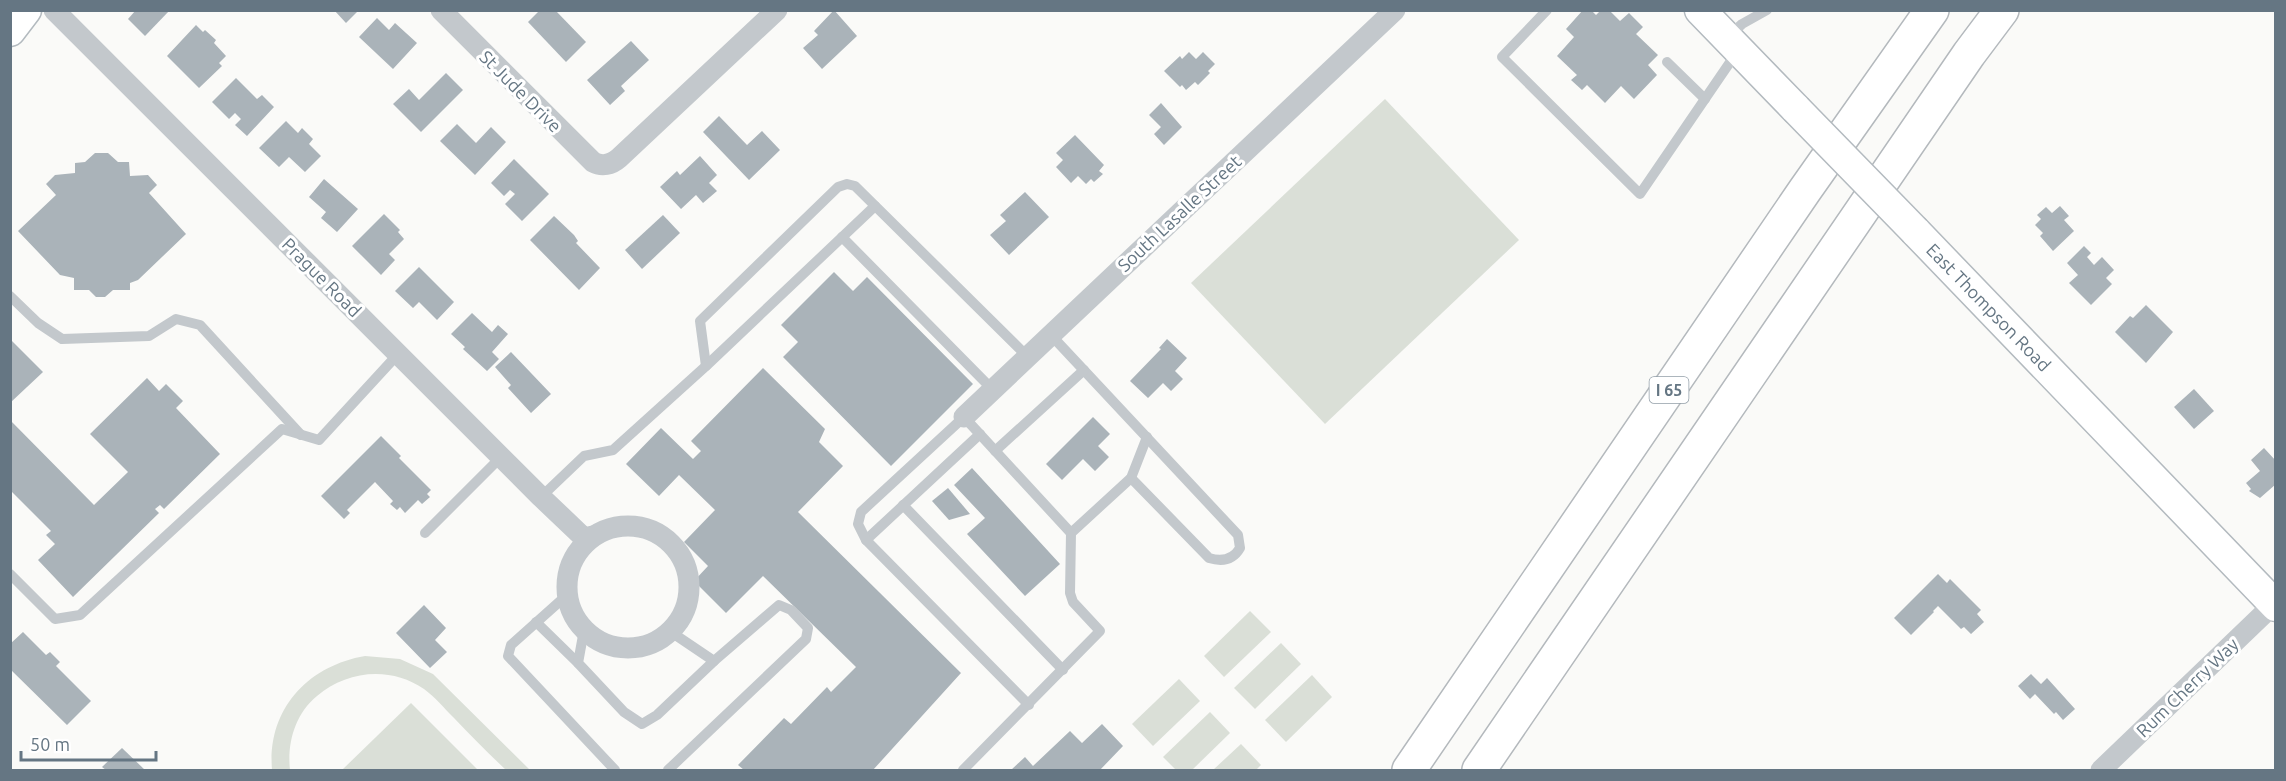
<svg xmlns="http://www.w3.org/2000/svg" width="2286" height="781" font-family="Ubuntu,sans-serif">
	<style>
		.green { fill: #dadfd7 }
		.building { fill: #aab3b9 }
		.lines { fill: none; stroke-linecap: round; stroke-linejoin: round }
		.secondary-casing { stroke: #b3babf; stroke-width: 33 }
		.highway-casing { stroke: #b4b9bd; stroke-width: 36 }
		.lane { stroke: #c3c8cc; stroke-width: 10 }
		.street { stroke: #c3c8cc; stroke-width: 21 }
		.secondary { stroke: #fff; stroke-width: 30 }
		.highway { stroke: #fff; stroke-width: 33 }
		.secondary-bridge-casing { stroke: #b3babf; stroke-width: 33; stroke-linecap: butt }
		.secondary-bridge { stroke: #fff; stroke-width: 30 }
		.labels { text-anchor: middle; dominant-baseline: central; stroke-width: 6; stroke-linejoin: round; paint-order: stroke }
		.shield { fill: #fff; stroke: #939fa8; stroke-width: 1.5 }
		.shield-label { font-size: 16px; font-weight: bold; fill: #657683 }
		.street-label { font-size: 18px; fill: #657683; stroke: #fff }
	</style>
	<rect width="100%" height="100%" fill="#fafaf8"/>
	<g class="green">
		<polygon points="1385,99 1519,240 1325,424 1191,283"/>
		<polygon points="1250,611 1271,632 1224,677 1204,656"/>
		<polygon points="1281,643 1301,664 1255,709 1234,688"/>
		<path d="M365,656L400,659L433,674L530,770H506C488,753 471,736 454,718C444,708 435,697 424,689C391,666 347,670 317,696C295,714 287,743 290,770H272C267,710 307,666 365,656Z"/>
		<polygon points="1312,675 1332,697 1286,742 1265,720"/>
		<polygon points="1179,679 1200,701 1153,746 1132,724"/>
		<polygon points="411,703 478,770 342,770"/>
		<polygon points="1210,712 1230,733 1192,770 1176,770 1163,757"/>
		<polygon points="1241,744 1261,765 1256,770 1213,770"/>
	</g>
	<g class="building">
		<polygon points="136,10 170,10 145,36 128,19"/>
		<polygon points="334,10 359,10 346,23"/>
		<polygon points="540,10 555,10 586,42 566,62 528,22"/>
		<polygon points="834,10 857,36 822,69 803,48 818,35 814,31"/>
		<polygon points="1583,10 1591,10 1596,15 1601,10 1609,10 1620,21 1629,13 1643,27 1636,34 1658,55 1648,65 1657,75 1634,99 1621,86 1605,103 1587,85 1582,90 1571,80 1577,75 1557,56 1574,37 1566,29"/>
		<polygon points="377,18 389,30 395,23 417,43 393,69 359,37"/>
		<polygon points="196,25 203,32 205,30 216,40 214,43 226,56 219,63 222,66 199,88 167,56"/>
		<polygon points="631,41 649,60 621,86 625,91 610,105 587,80"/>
		<polygon points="1189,52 1196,59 1203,52 1215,64 1208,71 1210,73 1198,85 1195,82 1186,90 1182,85 1180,87 1164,71 1180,56 1182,59"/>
		<polygon points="446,73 463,90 421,132 393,104 409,89 419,100"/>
		<polygon points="236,78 257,99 262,95 274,107 247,136 235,125 241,119 235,113 229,119 212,102"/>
		<polygon points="1161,103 1182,127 1164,145 1154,134 1161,127 1149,115"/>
		<polygon points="719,116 747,145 762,131 780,150 749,180 703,132"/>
		<polygon points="286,121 298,133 302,128 313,139 309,144 321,156 305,172 289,157 279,167 259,148"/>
		<polygon points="457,124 476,143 491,127 506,142 475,175 440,141"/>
		<polygon points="1075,135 1104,165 1099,171 1103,174 1094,182 1091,179 1086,184 1078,176 1071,183 1056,167 1063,160 1056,153"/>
		<polygon points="95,153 108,153 118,162 129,162 130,176 148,175 157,185 149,193 186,234 138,280 130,283 130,290 113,290 105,297 96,297 89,290 74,290 74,278 60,275 18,231 56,195 46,184 55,175 75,173 75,163 85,162"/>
		<polygon points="700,156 717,175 709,183 717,191 703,203 696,195 681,209 660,187 677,171 680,175"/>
		<polygon points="514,159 549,194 522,221 505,204 515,194 510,190 504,196 491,183"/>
		<polygon points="324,179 358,209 337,232 321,218 326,212 309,197"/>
		<polygon points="1025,192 1049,217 1009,255 990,235 1006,221 1000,215"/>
		<polygon points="2060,206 2069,216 2064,220 2074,231 2053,251 2040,236 2043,233 2035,225 2041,219 2037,215 2046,207 2052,213"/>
		<polygon points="384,214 400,230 398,232 404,239 389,254 395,260 381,275 352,246"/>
		<polygon points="663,215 680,233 642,269 625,250"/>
		<polygon points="554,216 574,235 578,241 576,243 600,268 579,290 530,240"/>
		<polygon points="2084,246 2091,253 2087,257 2094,265 2102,257 2114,270 2106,278 2112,284 2091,305 2069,283 2078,275 2067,263"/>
		<polygon points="419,267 454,302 437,320 419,302 413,308 395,291"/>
		<polygon points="834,272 853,291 867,277 973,384 891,466 783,357 798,342 781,325"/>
		<polygon points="2146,305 2173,332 2146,363 2115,332 2130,316 2133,318"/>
		<polygon points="472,313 492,332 498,325 508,334 492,352 499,359 487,371 463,349 465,347 451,334"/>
		<polygon points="10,339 43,372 10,403"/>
		<polygon points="1167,339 1187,358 1175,371 1183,379 1171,391 1163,383 1148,398 1130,381 1161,349 1159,348"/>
		<polygon points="511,352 551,394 531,413 508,388 511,385 495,367"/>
		<polygon points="763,368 825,429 819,442 843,466 798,512 961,673 873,770 744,770 738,765 784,718 791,724 827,687 831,692 856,667 763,576 726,613 694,581 708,566 684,542 715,510 679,475 659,496 626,464 661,428 693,459 701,451 691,441"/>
		<polygon points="147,378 159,391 166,384 183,401 176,408 220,454 164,509 160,505 155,509 159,513 73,597 38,560 55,544 46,535 51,531 10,490 10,420 94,505 128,472 90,434"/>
		<polygon points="2194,389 2214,411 2194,429 2174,407"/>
		<polygon points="1093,417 1110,434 1098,446 1109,457 1095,471 1083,459 1062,480 1046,464"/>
		<polygon points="381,436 401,456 399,458 431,490 427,494 430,497 422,504 418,500 405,513 400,507 397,510 390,504 393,501 375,482 347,510 350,513 344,519 321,496"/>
		<polygon points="2264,448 2276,461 2274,467 2276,484 2260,498 2249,491 2251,489 2246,483 2260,471 2251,460"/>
		<polygon points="972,468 1060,564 1025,596 967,534 985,518 954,485"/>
		<polygon points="948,488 970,514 949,520 932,501"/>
		<polygon points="1938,574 1947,583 1950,579 1981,610 1977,614 1984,622 1971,634 1964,627 1961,629 1938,606 1933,611 1934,612 1911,635 1894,618"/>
		<polygon points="424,605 446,628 435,640 447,652 430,668 396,633"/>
		<polygon points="23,632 46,655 50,652 60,662 56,666 91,701 67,725 10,669 10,644"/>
		<polygon points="2031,674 2041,684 2047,678 2075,709 2063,720 2056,712 2054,714 2035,694 2030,699 2018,686"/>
		<polygon points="1102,724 1123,746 1100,770 1011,770 1025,757 1033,766 1070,731 1082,743"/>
		<polygon points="122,748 145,770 106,770 102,767"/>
	</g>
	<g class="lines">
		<g class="secondary-casing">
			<g id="secondary">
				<polyline points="1700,10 1796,109"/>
				<polyline points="10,31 26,10"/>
				<polyline points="1915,231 2276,606"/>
			</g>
		</g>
		<g class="highway-casing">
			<g id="highway">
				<polyline points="1409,770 1805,190 1932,10"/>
				<polyline points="1479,770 1969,54 2002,10"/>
			</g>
		</g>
		<g class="lane">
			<polyline points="1547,10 1502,57 1640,194 1737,52"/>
			<polyline points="1728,37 1742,24 1767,10"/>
			<polyline points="1667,62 1705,99"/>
			<polyline points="842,237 992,389"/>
			<polyline points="10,296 38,323 62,339 149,336 176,319 200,325 301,435"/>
			<path d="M1050,334L1238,535L1240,548C1233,560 1222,562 1209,558L1131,478"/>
			<polyline points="706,366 700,321 838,187 847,184 855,186 1027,356"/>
			<polyline points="995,451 1084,370"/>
			<polyline points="541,497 584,456 613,450 706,366 875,206"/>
			<polyline points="903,505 1063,670"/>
			<polyline points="425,533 502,456"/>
			<polyline points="866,540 980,434"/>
			<polyline points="10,574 55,619 80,615 282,429 319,440 399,353"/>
			<polyline points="567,595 511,645 508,656 615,770"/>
			<polyline points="536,622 578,663"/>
			<polyline points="584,630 578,663 624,712 642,724 657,715 714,661"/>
			<polyline points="1029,705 866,540 858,524 861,512 964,417 1071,533 1131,478 1147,437"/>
			<polyline points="668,770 806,639 808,628 791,610 779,605 714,661 671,632"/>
			<polyline points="963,770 1100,631 1073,602 1070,593 1071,533"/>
		</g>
		<g class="street">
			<polyline points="54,10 541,497 584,538 593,536"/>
			<path d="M441,10L593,162C602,167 611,165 619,158L777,10"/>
			<polyline points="964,417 1395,10"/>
			<circle cx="628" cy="587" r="61"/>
			<polyline points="2101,770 2274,604"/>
		</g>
		<use href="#secondary" class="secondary"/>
		<use href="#highway" class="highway"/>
		<g class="secondary-bridge-casing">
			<polyline id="secondary-bridge" points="1796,109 1915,231"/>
		</g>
		<use href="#secondary-bridge" class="secondary-bridge"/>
	</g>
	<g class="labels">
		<rect class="shield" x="1649.5" y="377" width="39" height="26" rx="4.5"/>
		<g class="shield-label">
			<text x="1669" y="390">I 65</text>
		</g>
		<g class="street-label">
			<text transform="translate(521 91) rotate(45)">St Jude Drive</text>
			<text transform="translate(1179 213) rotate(-43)">South Lasalle Street</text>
			<text transform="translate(322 277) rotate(45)">Prague Road</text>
			<text transform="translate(1989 307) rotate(46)">East Thompson Road</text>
			<text transform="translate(2187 687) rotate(-44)">Rum Cherry Way</text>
		</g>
	</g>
	<rect width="2286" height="781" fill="none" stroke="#657683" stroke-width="24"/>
	<path d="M21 751v9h135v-9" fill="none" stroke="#657683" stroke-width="3"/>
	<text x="30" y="751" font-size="18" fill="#657683" stroke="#ffffff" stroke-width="4.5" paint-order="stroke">50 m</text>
</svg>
